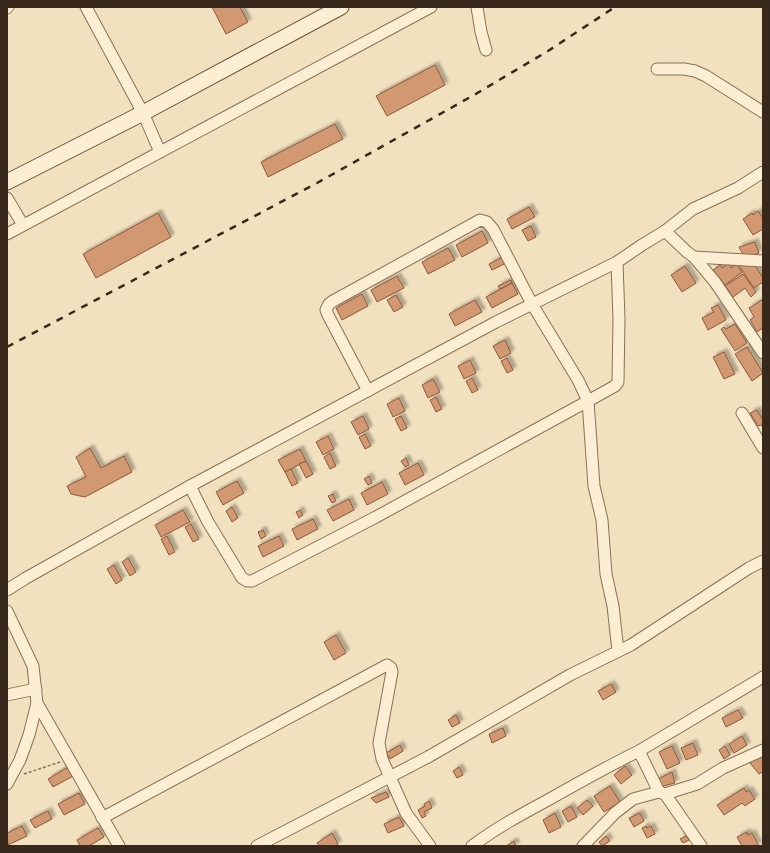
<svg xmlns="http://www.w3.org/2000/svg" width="770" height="853" font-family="Literata,serif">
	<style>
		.building { fill: #d29872; stroke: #8c593a; filter: url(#shadow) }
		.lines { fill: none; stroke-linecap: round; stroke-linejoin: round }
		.street-casing { stroke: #8b7156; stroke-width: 13 }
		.secondary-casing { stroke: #6d5239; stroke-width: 17 }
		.path { stroke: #8b7156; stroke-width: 1.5; stroke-dasharray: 3 2; stroke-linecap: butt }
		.street { stroke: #fbeed3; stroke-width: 11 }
		.secondary { stroke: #fbeed3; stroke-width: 15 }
		.rail { stroke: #39291c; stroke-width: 2.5; stroke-dasharray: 7 7; stroke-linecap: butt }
	</style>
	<defs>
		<filter id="shadow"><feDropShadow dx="3.5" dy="-3.5" stdDeviation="1" flood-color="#0004"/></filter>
	</defs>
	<rect width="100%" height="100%" fill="#f1e1bf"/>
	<g class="building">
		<polygon points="212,7 240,7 248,22 226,34"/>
		<polygon points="435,65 445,85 387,116 376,96"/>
		<polygon points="335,124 343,139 268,177 261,162"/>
		<polygon points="529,207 535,217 512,229 507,219"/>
		<polygon points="758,211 763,218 763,229 753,235 743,219 752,213 753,215"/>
		<polygon points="158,213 171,237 96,278 83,254"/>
		<polygon points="531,226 536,237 528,241 522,230"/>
		<polygon points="482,231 488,243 462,257 456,245"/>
		<polygon points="755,242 759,253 745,258 739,247"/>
		<polygon points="448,248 455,260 428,274 422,262"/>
		<polygon points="503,257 506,263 492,270 489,264"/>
		<polygon points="728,264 731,268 736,264 742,272 725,285 713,270 720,265 722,268"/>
		<polygon points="738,264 754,264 763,278 763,282 754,288"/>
		<polygon points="685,266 696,283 682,292 671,275"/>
		<polygon points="743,274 756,292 751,297 745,288 733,297 725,286"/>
		<polygon points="397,276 404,288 377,302 371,290"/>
		<polygon points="511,280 512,283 500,289 498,286"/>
		<polygon points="512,283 518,294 492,308 486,297"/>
		<polygon points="362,294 368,306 342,320 336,308"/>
		<polygon points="396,295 403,307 394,312 387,300"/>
		<polygon points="475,300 482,312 455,326 449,314"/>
		<polygon points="762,300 763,301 763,328 757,332 750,320 754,317 749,308"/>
		<polygon points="718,305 726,320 708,330 702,318 714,312 711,308"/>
		<polygon points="735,324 747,343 735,351 721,329 724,327 726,329"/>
		<polygon points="505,340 511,353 500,359 493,346"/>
		<polygon points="747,347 763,373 752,381 735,354"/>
		<polygon points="724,352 735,374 724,379 713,357"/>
		<polygon points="507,358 513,370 507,373 501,361"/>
		<polygon points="470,360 476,373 464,379 458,366"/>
		<polygon points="472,378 478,390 472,393 466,381"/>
		<polygon points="433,379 440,392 428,398 422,385"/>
		<polygon points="436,397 442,409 436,412 430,400"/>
		<polygon points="399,398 405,411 393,417 387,404"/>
		<polygon points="757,410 763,420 763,427 762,425 758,426 750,413"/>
		<polygon points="363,416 369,429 358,435 351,422"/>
		<polygon points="401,416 407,428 401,431 395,419"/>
		<polygon points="365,434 371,446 365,449 359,437"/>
		<polygon points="328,436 334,449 323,455 316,442"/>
		<polygon points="90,448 101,468 124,456 132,472 85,497 71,494 67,486 86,477 76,457"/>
		<polygon points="300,449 306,461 285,472 278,460"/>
		<polygon points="330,453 336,466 330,469 324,457"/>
		<polygon points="406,458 409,465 405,467 401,461"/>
		<polygon points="306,461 313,474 306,478 299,464"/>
		<polygon points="418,463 424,475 405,485 399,473"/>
		<polygon points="291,469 298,483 292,486 285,472"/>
		<polygon points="369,476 372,483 368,485 364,479"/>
		<polygon points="237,481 244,493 223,505 216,492"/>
		<polygon points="382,482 388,494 367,505 361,493"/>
		<polygon points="333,494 336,501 332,503 328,496"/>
		<polygon points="349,499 354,510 333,521 327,510"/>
		<polygon points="232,507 238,518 232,522 226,511"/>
		<polygon points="183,510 190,522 161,537 155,525"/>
		<polygon points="300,510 303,515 299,518 296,512"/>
		<polygon points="313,519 318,529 297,540 292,529"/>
		<polygon points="191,524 199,539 193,542 185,527"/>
		<polygon points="263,530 266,536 261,539 258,532"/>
		<polygon points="167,536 175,552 169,555 161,539"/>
		<polygon points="279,536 284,546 263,557 258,546"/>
		<polygon points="128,558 136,572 130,576 122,562"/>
		<polygon points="114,565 122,580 116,584 107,569"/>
		<polygon points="336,635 346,653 334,660 324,642"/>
		<polygon points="611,684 616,692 603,700 598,691"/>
		<polygon points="738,710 743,718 726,727 722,718"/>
		<polygon points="456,715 460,723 452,727 448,720"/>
		<polygon points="503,728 506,736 492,743 489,734"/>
		<polygon points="742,736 747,745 734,753 729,744"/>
		<polygon points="693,743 698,755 686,760 681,748"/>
		<polygon points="400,745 403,751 390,759 386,753"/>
		<polygon points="672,746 680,763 667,769 659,752"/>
		<polygon points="725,746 730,755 724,759 719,750"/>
		<polygon points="763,753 763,773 762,772 759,774 750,763"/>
		<polygon points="625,766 632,775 621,784 614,775"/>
		<polygon points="68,767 73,776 53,787 48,779"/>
		<polygon points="459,767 463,775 457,778 453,771"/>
		<polygon points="672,772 675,783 660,787 656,780"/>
		<polygon points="610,786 620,802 604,812 594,796"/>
		<polygon points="744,788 746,792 749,790 755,799 745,806 742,803 724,815 717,805"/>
		<polygon points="386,792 389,797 376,803 371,798"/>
		<polygon points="79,793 85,804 64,815 58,804"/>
		<polygon points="587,800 593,806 583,815 577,808"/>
		<polygon points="429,801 432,808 424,812 426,816 422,818 418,810 425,806 424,804"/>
		<polygon points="571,806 577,817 568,822 562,811"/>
		<polygon points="48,811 52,819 35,828 30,820"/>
		<polygon points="555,813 561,827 549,833 543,820"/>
		<polygon points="640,813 644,821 634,827 629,818"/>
		<polygon points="399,817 404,826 388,833 384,824"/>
		<polygon points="22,826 27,836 8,845 7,833"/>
		<polygon points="646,826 647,828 651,826 655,834 647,838 642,828"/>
		<polygon points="98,828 104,837 89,846 80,846 77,840"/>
		<polygon points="747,832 748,835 752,833 759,846 742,846 737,837"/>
		<polygon points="332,833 338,844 335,846 319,846 317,843"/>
		<polygon points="606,836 610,841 602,846 599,842"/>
		<polygon points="686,836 689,840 683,843 680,839"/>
		<polygon points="514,841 516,846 506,846"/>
	</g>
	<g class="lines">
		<g class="street-casing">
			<g id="street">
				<polyline points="86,7 143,113 160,152"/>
				<polyline points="477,7 481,32 486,50"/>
				<polyline points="7,8 8,7"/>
				<polyline points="657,69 684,69 695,71 706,76 763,112"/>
				<polyline points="7,198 23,225"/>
				<polyline points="665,231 687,252 694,257 715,282 763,353"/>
				<polyline points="7,234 431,7"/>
				<polyline points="694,257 763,261"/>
				<polyline points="617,262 619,319 618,382 615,386 588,401 594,486 602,520 606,574 613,606 618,651"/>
				<polyline points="742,413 763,448"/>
				<polyline points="190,486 208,522 242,578 247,581 252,581 376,517 588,401 578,380 532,304 493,229 487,222 480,220 333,301 329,304 326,310 328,315 368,391"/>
				<polyline points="7,590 26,578 190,486 496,322 617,262 642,245 665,231 693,209 738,188 763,172"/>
				<polyline points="7,611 33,666 37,703 29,735 20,760 7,784"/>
				<polyline points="7,695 36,689"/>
				<polyline points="37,703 119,846"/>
				<polyline points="639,751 763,677"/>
				<polyline points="665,794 701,846"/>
				<polyline points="102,818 387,665 391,668 392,672 379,743 382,759 406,813 430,846"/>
				<polyline points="257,846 428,757 570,675 631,645 749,568 763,561"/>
				<path d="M472,846C496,828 522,814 548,800C578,783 608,766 639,751L659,792"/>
				<polyline points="583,846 615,813 633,799 659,792 665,794 697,784 723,768 763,750"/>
			</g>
		</g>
		<g class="secondary-casing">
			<polyline id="secondary" points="7,182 143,113 341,7"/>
		</g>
		<polyline class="path" points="24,774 60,762"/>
		<use href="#street" class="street"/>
		<use href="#secondary" class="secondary"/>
		<polyline class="rail" points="7,347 317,183 474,95 548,51 615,7"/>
	</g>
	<rect width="770" height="853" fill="none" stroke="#39291c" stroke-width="16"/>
</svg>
